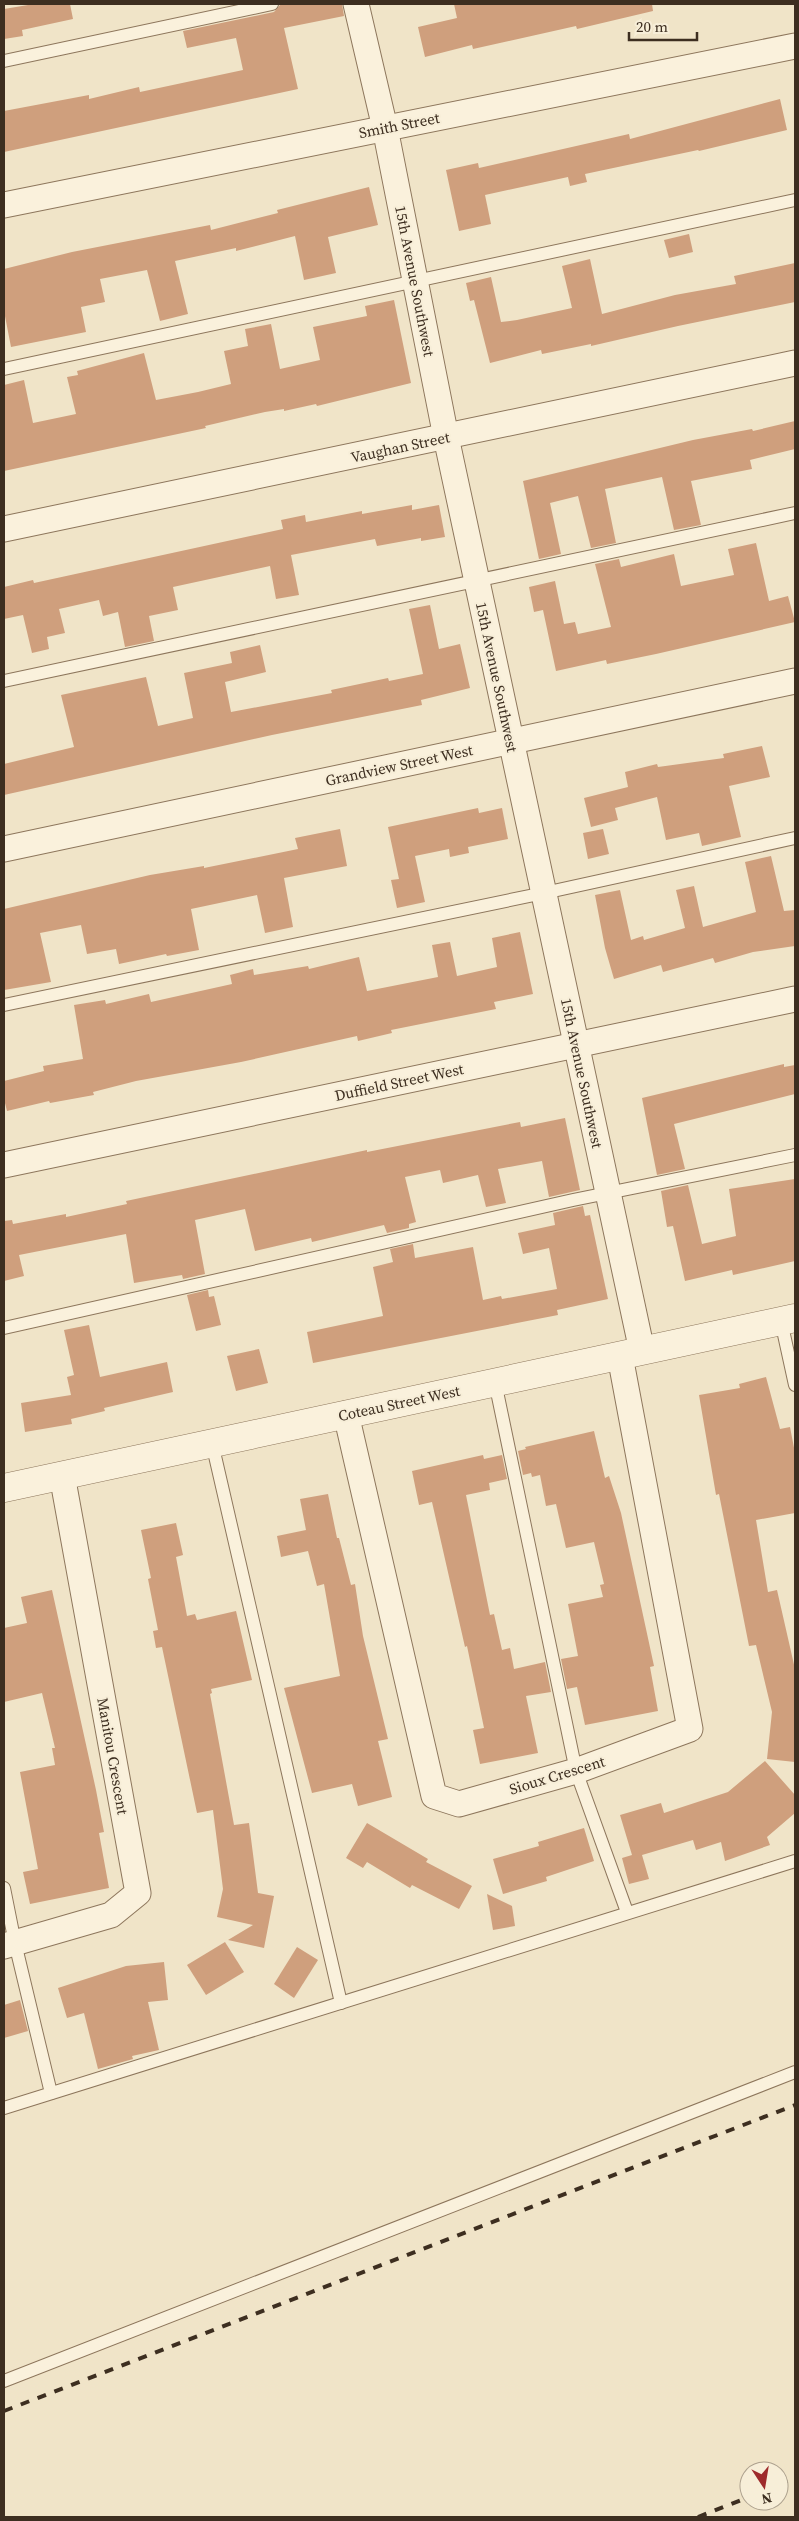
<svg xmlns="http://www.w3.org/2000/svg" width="799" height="2521" font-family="'Source Serif 4',serif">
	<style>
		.building { fill: #cf9f7d }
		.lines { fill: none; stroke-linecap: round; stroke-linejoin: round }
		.service-casing { stroke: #8d765c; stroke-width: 14 }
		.minor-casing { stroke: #8d765c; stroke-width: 27 }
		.tertiary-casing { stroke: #8d765c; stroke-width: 29 }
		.service { stroke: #faf1dc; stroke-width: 12 }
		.minor { stroke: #faf1dc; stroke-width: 25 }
		.tertiary { stroke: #faf1dc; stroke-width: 28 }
		.rail { stroke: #3d2e20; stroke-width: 4; stroke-dasharray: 9 9; stroke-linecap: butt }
		.labels { text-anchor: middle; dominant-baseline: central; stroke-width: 4; stroke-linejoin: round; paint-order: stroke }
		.street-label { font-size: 15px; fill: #3d2e20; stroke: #f7eed8 }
	</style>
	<rect width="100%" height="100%" fill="#f0e4c8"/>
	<g class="building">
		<polygon points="34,4 70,4 73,19 22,30 23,36 4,39 4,9"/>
		<polygon points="287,4 342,4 344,16 284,28 298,89 4,152 4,111 89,95 89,99 139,87 140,92 243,70 236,38 187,48 183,31 274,12 280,5"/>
		<polygon points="454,4 652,4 653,11 577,29 576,26 473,49 472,45 425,57 418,27 457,18"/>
		<polygon points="780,99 787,130 699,151 698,150 585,174 587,182 570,186 568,177 485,195 491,224 459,231 446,170 478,163 479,168 629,134 630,139"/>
		<polygon points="369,187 378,225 328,237 336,273 304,280 295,236 236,251 236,248 175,261 188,314 160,321 147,270 100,279 105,302 81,307 86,332 11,347 4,311 4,269 72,252 210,225 211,230 278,213 277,210"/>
		<polygon points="689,234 693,252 669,258 664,240"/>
		<polygon points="590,259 602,314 675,295 736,284 734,276 795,263 795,302 678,326 591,346 591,344 542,354 541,350 490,363 474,300 470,301 466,283 491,277 501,322 517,320 572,308 562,266"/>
		<polygon points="394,300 411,383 317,406 316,404 284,411 284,409 265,412 205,426 206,428 4,471 4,385 24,380 33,423 76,414 67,377 78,375 77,371 144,353 156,400 198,392 231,384 224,351 248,346 245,329 271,324 280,369 320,360 313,327 367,316 365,306"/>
		<polygon points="795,421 795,449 750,460 752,469 691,481 701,525 674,530 662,477 605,489 616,543 591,548 578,496 550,503 561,554 539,559 523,481 693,440 752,429 753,431"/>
		<polygon points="412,505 412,510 439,505 445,537 421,541 421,538 377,546 375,539 291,555 299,595 276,599 270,566 173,587 178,610 149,616 154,641 125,647 118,612 103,616 99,600 59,609 65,633 47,637 49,649 32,653 23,615 4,619 4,587 33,580 34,583 283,529 281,520 305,515 306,522 362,511 362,514"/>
		<polygon points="756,543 769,601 788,596 795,622 656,654 607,664 606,660 556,671 543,610 534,612 529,587 555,581 564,624 575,622 578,634 611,627 595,564 619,559 621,567 674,554 681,586 734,575 728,549"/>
		<polygon points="430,605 439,649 460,644 470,688 421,700 422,705 272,735 4,795 4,764 74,747 61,695 146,677 158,726 193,718 184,673 232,663 230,652 260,645 266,672 225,682 231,712 332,693 331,690 388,678 389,681 423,674 409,609"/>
		<polygon points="762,746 770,777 729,786 741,837 702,846 699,833 666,840 657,797 615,808 618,820 591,827 584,798 628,787 625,772 657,764 658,767 724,758 723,754"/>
		<polygon points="478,808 479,813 502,808 508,839 468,847 469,853 450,857 449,849 415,856 425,902 397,908 391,880 399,879 388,827"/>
		<polygon points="340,829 347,866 284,878 293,927 265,933 257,895 191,909 199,950 167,956 166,954 119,964 116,949 87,954 81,925 40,933 51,982 4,990 4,909 150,875 204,866 204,868 298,849 295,838"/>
		<polygon points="603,829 609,854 588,859 583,833"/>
		<polygon points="771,856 784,911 795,910 795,946 753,952 715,963 713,958 663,972 661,965 614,979 605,948 595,895 620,890 631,940 643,936 644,940 685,928 676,890 694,886 703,927 756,912 745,862"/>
		<polygon points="520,932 533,994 494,1002 496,1009 391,1030 392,1033 358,1041 357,1036 241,1062 136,1081 93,1092 94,1095 50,1103 49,1101 7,1111 4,1099 4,1081 44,1071 43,1066 83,1059 74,1005 105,1000 106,1004 149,994 151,1002 232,984 230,975 253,969 254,975 308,966 309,969 359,957 367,991 438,977 432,945 450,942 457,976 497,967 492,938"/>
		<polygon points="784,1064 784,1067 795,1065 795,1094 674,1124 685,1169 657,1175 642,1098"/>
		<polygon points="565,1118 580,1190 549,1197 542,1161 498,1169 506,1203 486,1207 478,1175 443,1183 440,1170 405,1177 416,1222 409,1224 409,1228 387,1233 384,1225 312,1242 311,1238 255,1251 245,1209 195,1220 205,1274 183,1279 182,1275 134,1283 126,1234 19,1255 24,1276 4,1281 4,1221 12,1220 13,1224 66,1214 66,1217 127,1204 126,1201 367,1150 367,1152 520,1122 521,1127"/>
		<polygon points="795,1179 795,1261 733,1275 732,1270 685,1281 673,1226 667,1227 661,1191 688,1185 702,1244 736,1236 729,1189"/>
		<polygon points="583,1206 585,1216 590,1215 608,1299 557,1310 558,1315 313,1363 307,1332 383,1316 373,1267 393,1262 390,1249 413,1244 415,1258 473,1247 483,1300 501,1296 502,1299 557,1289 549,1248 523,1254 518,1233 555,1225 553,1213"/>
		<polygon points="208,1290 209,1297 214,1296 221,1325 196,1331 187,1295"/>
		<polygon points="89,1325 100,1377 167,1362 173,1392 104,1408 105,1411 71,1419 72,1424 25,1432 21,1403 71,1395 67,1377 74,1375 64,1330"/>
		<polygon points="259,1349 268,1383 236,1391 227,1356"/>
		<polygon points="766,1377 780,1429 790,1427 795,1453 795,1513 756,1520 768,1592 777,1590 795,1669 795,1762 767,1759 772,1712 756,1645 749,1646 719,1494 716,1495 699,1395 740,1388 739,1384"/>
		<polygon points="594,1431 605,1478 609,1476 621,1513 654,1666 650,1667 658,1711 585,1725 577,1687 567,1689 561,1659 578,1656 568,1604 603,1597 600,1585 604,1584 594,1542 566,1548 556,1504 546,1506 540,1475 532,1477 531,1473 523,1475 518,1451 526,1449 525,1447"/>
		<polygon points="483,1455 484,1459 502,1455 507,1479 489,1483 490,1490 466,1495 490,1615 494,1614 502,1650 510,1648 514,1669 545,1662 551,1692 526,1696 538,1753 480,1764 473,1730 484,1728 467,1646 465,1647 432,1502 419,1505 412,1471"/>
		<polygon points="328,1494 337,1538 339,1538 351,1585 355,1584 363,1636 388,1739 378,1741 392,1797 358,1806 352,1784 312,1793 284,1688 340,1676 324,1584 317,1586 308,1551 281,1557 277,1536 306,1530 300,1499"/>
		<polygon points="176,1523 183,1555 176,1557 187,1616 195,1614 197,1620 236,1611 252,1680 211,1689 212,1693 210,1694 234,1825 249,1823 258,1893 274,1896 264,1948 228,1940 253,1925 217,1917 223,1889 213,1810 197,1813 162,1647 156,1648 153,1631 158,1630 148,1579 151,1578 141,1530"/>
		<polygon points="52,1590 96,1790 104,1832 99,1833 109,1888 30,1904 23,1872 38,1869 20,1772 55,1765 52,1748 55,1748 42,1693 4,1702 4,1628 27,1623 21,1597"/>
		<polygon points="765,1761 795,1795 795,1813 767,1837 770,1845 725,1861 721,1842 696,1850 693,1840 642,1855 649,1879 629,1884 622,1858 632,1855 620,1815 661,1803 664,1813 728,1792"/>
		<polygon points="367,1823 428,1859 426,1862 472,1886 459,1909 412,1885 410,1888 367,1862 363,1868 346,1858"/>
		<polygon points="584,1828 594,1861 546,1877 547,1881 503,1894 493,1859 539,1846 538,1842"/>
		<polygon points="487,1894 512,1906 515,1926 493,1930"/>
		<polygon points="225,1942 244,1972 206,1995 187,1965"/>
		<polygon points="297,1947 318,1960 294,1998 274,1984"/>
		<polygon points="164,1962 168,2000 148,2002 159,2050 132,2056 133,2059 98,2069 84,2013 67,2018 58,1988 126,1966"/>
		<polygon points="20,2000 28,2031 4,2038 4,2005"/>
	</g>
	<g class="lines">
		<g class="service-casing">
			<g id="service">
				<polyline points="4,61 272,4"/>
				<polyline points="4,369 795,200"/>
				<polyline points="4,681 795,513"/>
				<polyline points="4,1005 544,893 795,838"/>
				<polyline points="781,1321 795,1385"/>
				<polyline points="4,1328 573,1200 795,1155"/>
				<polyline points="495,1382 576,1771 627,1912"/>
				<polyline points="212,1443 341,2003"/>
				<polyline points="4,1888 15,1943 51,2093"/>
				<polyline points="4,2108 795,1861"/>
				<polyline points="4,2381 795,2072"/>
			</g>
		</g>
		<g class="minor-casing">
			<g id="minor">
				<polyline points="356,4 385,128 446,437 642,1351"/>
				<polyline points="4,205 795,46"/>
				<polyline points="4,529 795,363"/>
				<polyline points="4,849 795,681"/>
				<polyline points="4,1165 795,999"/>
				<polyline points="346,1414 434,1796 459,1804 576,1771 690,1729 620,1356"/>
				<polyline points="4,1946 111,1915 138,1893 62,1475"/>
			</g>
		</g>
		<g class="tertiary-casing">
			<polyline id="tertiary" points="4,1488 795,1318"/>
		</g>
		<use href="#service" class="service"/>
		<use href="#minor" class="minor"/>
		<use href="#tertiary" class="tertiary"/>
		<g class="rail">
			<polyline points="4,2411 795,2105"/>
			<polyline points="779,2484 795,2478"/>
			<polyline points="698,2517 749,2497"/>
		</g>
	</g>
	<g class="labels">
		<g class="street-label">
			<text transform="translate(399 125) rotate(-11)">Smith Street</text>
			<text transform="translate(415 281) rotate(79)">15th Avenue Southwest</text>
			<text transform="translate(400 447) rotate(-12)">Vaughan Street</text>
			<text transform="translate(497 677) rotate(78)">15th Avenue Southwest</text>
			<text transform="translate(399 765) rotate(-12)">Grandview Street West</text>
			<text transform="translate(582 1073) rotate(78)">15th Avenue Southwest</text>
			<text transform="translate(399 1082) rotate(-12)">Duffield Street West</text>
			<text transform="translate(399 1403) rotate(-12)">Coteau Street West</text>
			<text transform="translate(113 1756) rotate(80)">Manitou Crescent</text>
			<text transform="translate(557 1775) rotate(-17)">Sioux Crescent</text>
		</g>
	</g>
	<rect width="799" height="2521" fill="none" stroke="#3d2e20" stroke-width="10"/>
	<g transform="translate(764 2486) rotate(168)"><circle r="24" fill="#f7eed8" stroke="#ada18e"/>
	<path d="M0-4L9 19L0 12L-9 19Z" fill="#9e2a2b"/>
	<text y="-8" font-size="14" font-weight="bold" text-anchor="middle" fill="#3d2e20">N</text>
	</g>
	<path d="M629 32v8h68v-8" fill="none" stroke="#3d2e20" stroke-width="2.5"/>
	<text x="636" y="32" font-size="15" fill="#3d2e20" stroke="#f7eed8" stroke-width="4" paint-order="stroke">20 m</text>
</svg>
